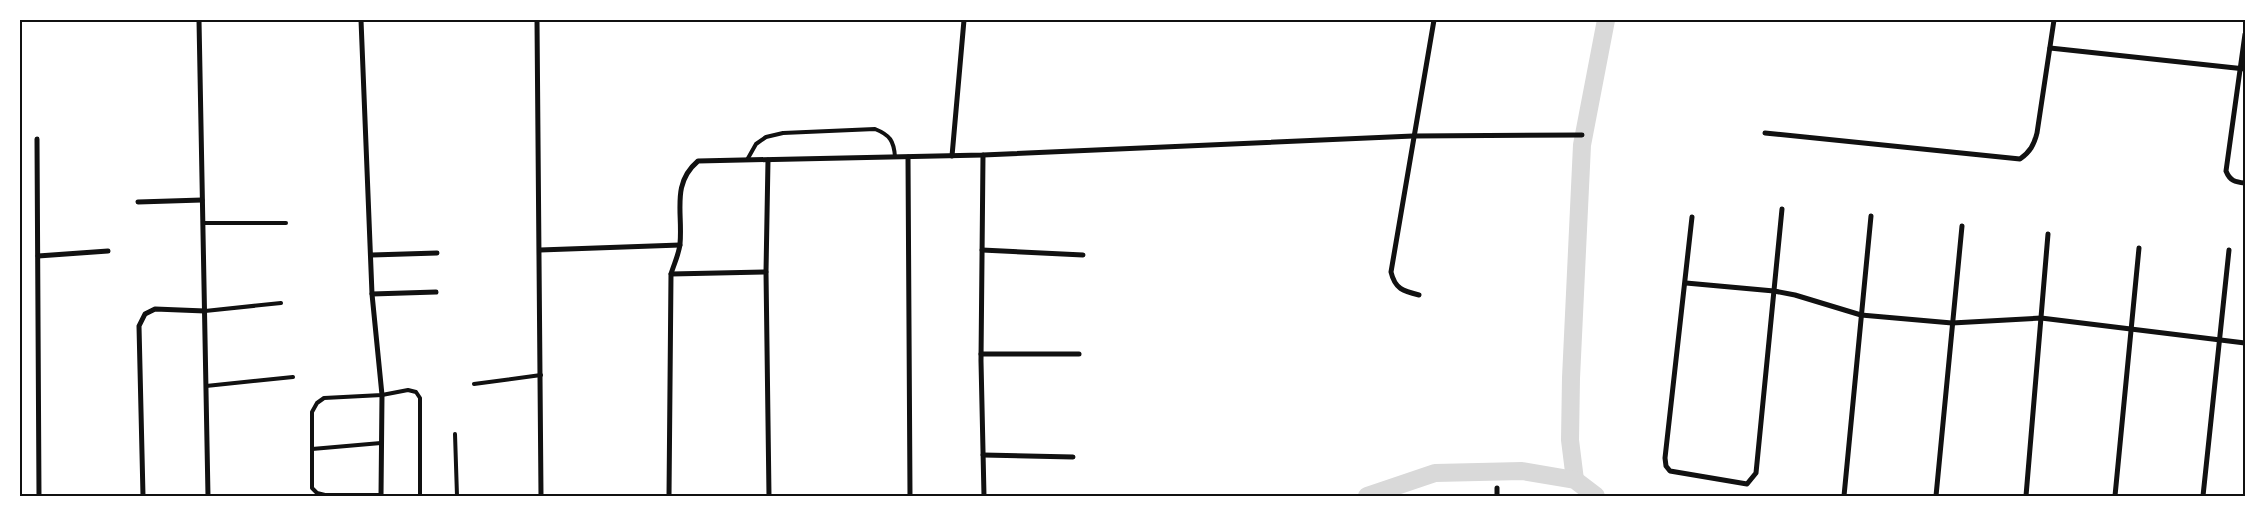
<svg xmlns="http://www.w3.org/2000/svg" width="2265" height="516" font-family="'Fira Sans',sans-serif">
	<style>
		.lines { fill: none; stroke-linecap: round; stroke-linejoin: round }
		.canal { stroke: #d9d9d9; stroke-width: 18 }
		.service { stroke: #111; stroke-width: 4 }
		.minor { stroke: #111; stroke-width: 5 }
		.neatline { fill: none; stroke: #111; stroke-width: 2 }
	</style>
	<rect width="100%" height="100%" fill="#fff"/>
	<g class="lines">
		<g class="canal">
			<polyline points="1575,480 1570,440 1571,378 1582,145 1606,20"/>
			<polyline points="1367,496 1435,473 1522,471 1575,480 1596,496"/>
		</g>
		<g class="service">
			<path d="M747,160L756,144L766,137L783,133L875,129C890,135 894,141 895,157"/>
			<polyline points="203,223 286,223"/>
			<polyline points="205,311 281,303"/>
			<polyline points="474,384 541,375"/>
			<polyline points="206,386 293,377"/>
			<polyline points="455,434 457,496"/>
			<polyline points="312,449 381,443"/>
			<polyline points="381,495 325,495 317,493 312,488 312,412 317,403 324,398 382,395 408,390 416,392 420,398 420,496"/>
		</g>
		<g class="minor">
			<polyline points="199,20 208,496"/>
			<polyline points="361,20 372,294 382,395 381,496"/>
			<polyline points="537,20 541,496"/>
			<path d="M2245,34L2226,171C2230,181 2235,182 2245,183"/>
			<polyline points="2050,48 2245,69"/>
			<path d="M1765,133L2020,159C2030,152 2034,145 2037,133L2054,20"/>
			<polyline points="37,139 39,496"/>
			<polyline points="983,155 981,361 984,496"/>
			<polyline points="952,156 964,20"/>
			<polyline points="908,157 910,496"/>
			<polyline points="768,160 766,272 769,496"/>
			<polyline points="138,202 202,200"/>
			<polyline points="1692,217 1665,458 1666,466 1670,471 1747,484 1756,473 1782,209"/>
			<polyline points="540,250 680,245"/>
			<polyline points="982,250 1083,255"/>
			<polyline points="372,255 437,253"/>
			<polyline points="38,256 108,251"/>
			<polyline points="671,274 766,272"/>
			<polyline points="1686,283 1774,291 1795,295 1861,315 1952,323 2041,318 2245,343"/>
			<polyline points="372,294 436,292"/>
			<path d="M1419,295C1403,291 1395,289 1391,272L1434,20"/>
			<polyline points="981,354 1079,354"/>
			<polyline points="983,455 1073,457"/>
			<polyline points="1497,488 1497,496"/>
			<polyline points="143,496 139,326 145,314 155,309 205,311"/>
			<path d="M669,496L671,274C674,264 679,254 680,244C683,212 671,184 698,161L983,155L1413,136L1582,135"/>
			<polyline points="1844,496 1871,216"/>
			<polyline points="1936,496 1962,226"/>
			<polyline points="2026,496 2048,234"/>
			<polyline points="2115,496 2139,248"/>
			<polyline points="2203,496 2229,250"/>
		</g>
	</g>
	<rect width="2265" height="516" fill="none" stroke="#ffffff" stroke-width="42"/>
	<rect x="21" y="21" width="2223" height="474" class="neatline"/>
</svg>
